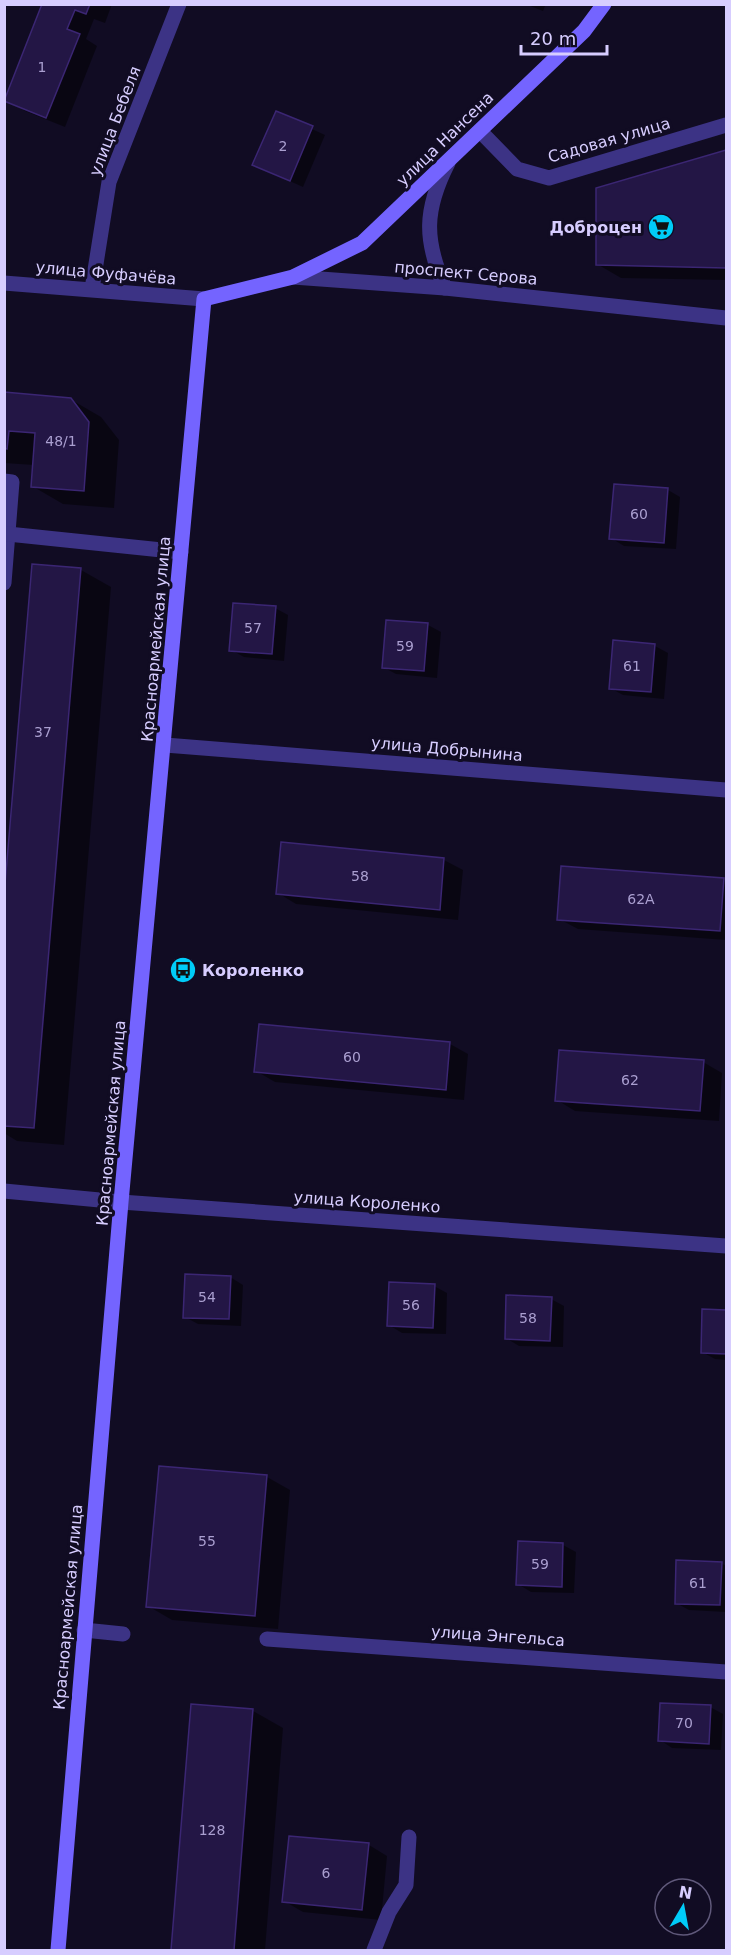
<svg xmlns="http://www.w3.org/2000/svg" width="731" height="1955" font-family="'DejaVu Sans',sans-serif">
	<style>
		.shadow { fill: #0007 }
		.building { fill: #231645; stroke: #3b2673; stroke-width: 1.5 }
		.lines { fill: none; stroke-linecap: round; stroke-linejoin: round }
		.service { stroke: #3c3385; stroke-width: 15 }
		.minor { stroke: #3c3385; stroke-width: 15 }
		.tertiary { stroke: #3c3385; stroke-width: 15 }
		.secondary { stroke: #7464ff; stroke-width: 15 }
		.labels { text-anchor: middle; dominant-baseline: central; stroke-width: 6; stroke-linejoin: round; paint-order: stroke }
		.number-label { font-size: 14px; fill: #aa9fd0 }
		.street-label { font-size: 16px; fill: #d7cdff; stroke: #110c23 }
		.poi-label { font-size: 16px; font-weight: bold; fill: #d7cdff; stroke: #110c23; text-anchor: end }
	</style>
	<rect width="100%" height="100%" fill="#110c23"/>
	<g class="shadow">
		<polygon points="44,4 112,4 105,23 94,19 86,39 97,46 65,127 25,111 6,100"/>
		<polygon points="525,4 546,4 543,11"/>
		<polygon points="277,113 325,135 303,187 254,165"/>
		<polygon points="726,152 726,280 621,278 597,264 597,189"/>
		<polygon points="4,394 70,399 101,417 119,440 114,508 63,504 32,486 34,465 4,463"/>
		<polygon points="668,490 680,497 676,549 624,546 611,538"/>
		<polygon points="81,570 111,587 64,1145 17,1141 4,1133 4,914"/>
		<polygon points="275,608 288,615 284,661 244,657 231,650"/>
		<polygon points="387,621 428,625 441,632 437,678 396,674 383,667"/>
		<polygon points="614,642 655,646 668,653 664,699 623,695 610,688"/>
		<polygon points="282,844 444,860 463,870 458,920 296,904 278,893"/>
		<polygon points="723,879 726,881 726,940 578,929 559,919"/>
		<polygon points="450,1044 468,1054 464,1100 275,1082 256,1071"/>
		<polygon points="703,1062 722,1073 719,1121 575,1111 557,1100"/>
		<polygon points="230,1277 243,1285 241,1326 198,1324 185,1317"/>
		<polygon points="434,1286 447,1293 446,1334 402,1333 389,1325"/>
		<polygon points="551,1299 564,1306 563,1347 519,1346 506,1338"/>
		<polygon points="704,1311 726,1312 726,1360 715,1359 702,1352"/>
		<polygon points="267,1477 290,1490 278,1629 172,1620 148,1606"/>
		<polygon points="519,1543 563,1545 576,1552 574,1593 531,1592 518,1584"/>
		<polygon points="721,1563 726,1566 726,1612 689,1610 676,1603"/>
		<polygon points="192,1705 253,1711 283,1728 265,1950 172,1950"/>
		<polygon points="710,1707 723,1714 721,1750 672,1748 660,1740"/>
		<polygon points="291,1837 369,1845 387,1856 381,1920 303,1912 284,1901"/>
	</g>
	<g class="building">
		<polygon points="42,4 90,4 86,14 75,10 67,29 80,34 46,118 4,101"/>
		<polygon points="276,111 313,126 290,181 252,165"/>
		<polygon points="726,150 726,268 596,265 596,188"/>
		<polygon points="4,392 71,398 89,422 84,491 31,487 35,433 9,431 7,449 4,448"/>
		<polygon points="614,484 668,488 664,543 609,539"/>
		<polygon points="32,564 81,568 34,1128 4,1126 4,896"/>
		<polygon points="233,603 276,606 272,654 229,651"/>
		<polygon points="386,620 428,623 424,671 382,668"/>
		<polygon points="613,640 655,644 651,692 609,689"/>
		<polygon points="281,842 444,858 440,910 276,894"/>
		<polygon points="561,866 724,878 720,931 557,920"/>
		<polygon points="259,1024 450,1042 446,1090 254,1072"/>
		<polygon points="559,1050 704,1060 700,1111 555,1101"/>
		<polygon points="185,1274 231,1276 229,1319 183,1318"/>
		<polygon points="389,1282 435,1284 433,1328 387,1326"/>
		<polygon points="506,1295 552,1297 550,1341 505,1339"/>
		<polygon points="702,1309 726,1310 726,1354 701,1353"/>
		<polygon points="159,1466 267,1475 255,1616 146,1607"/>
		<polygon points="518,1541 563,1543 562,1587 516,1585"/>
		<polygon points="676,1560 722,1562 720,1605 675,1604"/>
		<polygon points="660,1703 711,1705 709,1744 658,1741"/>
		<polygon points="191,1704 253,1709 234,1950 171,1950"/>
		<polygon points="289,1836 369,1843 362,1910 282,1902"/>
	</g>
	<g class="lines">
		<g class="service">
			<polyline points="4,481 12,482 4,583"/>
			<polyline points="8,534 181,552"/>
			<polyline points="374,1950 389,1912 406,1885 409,1837"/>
		</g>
		<g class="minor">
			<polyline points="480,131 517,169 549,178 726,125"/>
			<path d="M445,288C424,240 424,210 448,163"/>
			<polyline points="92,289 109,182 179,4"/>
			<polyline points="165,745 726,790"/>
			<polyline points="121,1202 726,1246"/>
			<polyline points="84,1630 123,1634"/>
			<polyline points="267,1639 726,1672"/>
		</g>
		<g class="tertiary">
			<polyline points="293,277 445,288 726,318"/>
			<polyline points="4,283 204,299"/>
			<polyline points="4,1191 121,1202"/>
		</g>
		<polyline class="secondary" points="58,1950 121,1202 204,299 293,277 362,243 584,31 604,4"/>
	</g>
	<defs>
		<g id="supermarket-disc" transform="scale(1.35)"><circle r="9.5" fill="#00ccf8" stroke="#110c23"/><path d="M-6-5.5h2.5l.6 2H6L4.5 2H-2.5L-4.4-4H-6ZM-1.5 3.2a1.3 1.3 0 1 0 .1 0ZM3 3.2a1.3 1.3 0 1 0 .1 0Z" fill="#111"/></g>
		<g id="bus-disc" transform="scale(1.35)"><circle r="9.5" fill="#00ccf8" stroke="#110c23"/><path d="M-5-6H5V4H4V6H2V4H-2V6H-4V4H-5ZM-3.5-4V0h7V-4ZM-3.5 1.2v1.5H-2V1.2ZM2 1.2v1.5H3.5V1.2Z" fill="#111"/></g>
	</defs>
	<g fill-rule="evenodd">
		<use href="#supermarket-disc" x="661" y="227"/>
		<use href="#bus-disc" x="183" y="970"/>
	</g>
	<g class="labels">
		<g class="number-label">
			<text x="42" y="67">1</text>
			<text x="283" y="146">2</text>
			<text x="61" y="441">48/1</text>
			<text x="639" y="514">60</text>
			<text x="253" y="628">57</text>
			<text x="405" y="646">59</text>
			<text x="632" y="666">61</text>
			<text x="43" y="732">37</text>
			<text x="360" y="876">58</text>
			<text x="641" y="899">62А</text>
			<text x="352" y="1057">60</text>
			<text x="630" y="1080">62</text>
			<text x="207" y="1297">54</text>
			<text x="411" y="1305">56</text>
			<text x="528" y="1318">58</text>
			<text x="207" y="1541">55</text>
			<text x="540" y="1564">59</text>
			<text x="698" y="1583">61</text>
			<text x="684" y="1723">70</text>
			<text x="212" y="1830">128</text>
			<text x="326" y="1873">6</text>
		</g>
		<g class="street-label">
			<text transform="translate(115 121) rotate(-69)">улица Бебеля</text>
			<text transform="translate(445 139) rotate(-44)">улица Нансена</text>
			<text transform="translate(609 140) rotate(-16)">Садовая улица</text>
			<text transform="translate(106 273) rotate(5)">улица Фуфачёва</text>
			<text transform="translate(466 273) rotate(5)">проспект Серова</text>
			<text transform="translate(156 639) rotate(-85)">Красноармейская улица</text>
			<text transform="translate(447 749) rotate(5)">улица Добрынина</text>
			<text transform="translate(111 1123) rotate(-85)">Красноармейская улица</text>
			<text transform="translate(367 1202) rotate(4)">улица Короленко</text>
			<text transform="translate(68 1607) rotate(-85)">Красноармейская улица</text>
			<text transform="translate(498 1636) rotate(4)">улица Энгельса</text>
		</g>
		<g class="poi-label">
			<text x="642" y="227">Доброцен</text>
			<text x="202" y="970" text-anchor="start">Короленко</text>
		</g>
	</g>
	<rect width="731" height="1955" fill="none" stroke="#d7cdff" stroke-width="12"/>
	<g transform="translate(683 1907) rotate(10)"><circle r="28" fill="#110c23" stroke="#60597b" stroke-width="1.5"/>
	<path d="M0-4.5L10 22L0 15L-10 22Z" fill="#00ccf8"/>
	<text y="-9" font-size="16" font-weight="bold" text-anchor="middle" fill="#d7cdff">N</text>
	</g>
	<path d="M521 45v9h86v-9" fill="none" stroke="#d7cdff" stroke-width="3"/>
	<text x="530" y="45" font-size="18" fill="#d7cdff" stroke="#110c23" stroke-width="4.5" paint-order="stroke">20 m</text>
</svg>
